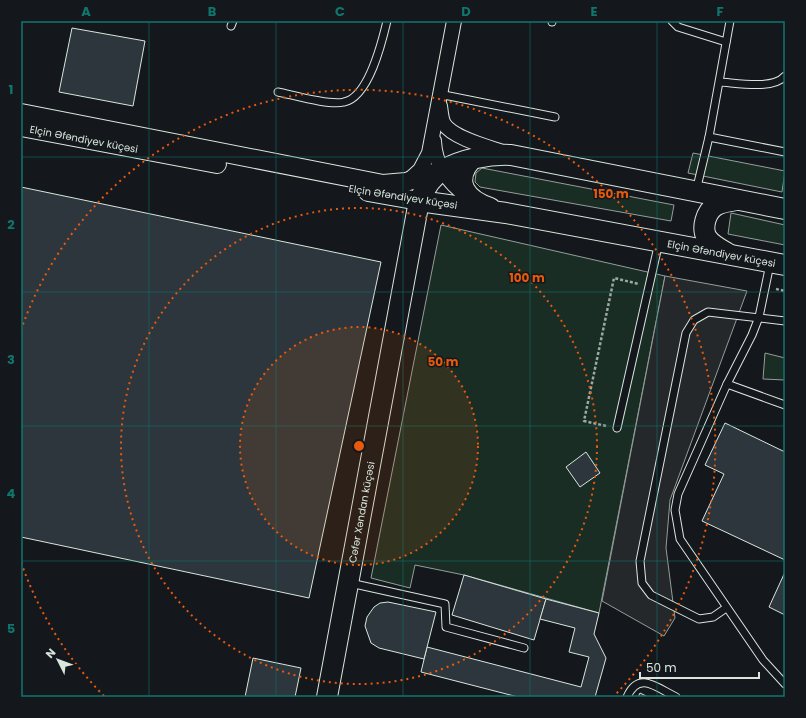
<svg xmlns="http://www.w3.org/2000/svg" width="806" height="718" font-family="Poppins,sans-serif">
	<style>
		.green { fill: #1a2d24; stroke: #939e99 }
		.parking { fill: #24282b; stroke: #939e99 }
		.building { fill: #2c363c; stroke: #d8e6dc }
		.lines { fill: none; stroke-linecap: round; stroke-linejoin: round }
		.service-casing { stroke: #d8e6dc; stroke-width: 9 }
		.minor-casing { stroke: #d8e6dc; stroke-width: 16 }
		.tertiary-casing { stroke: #d8e6dc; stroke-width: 20 }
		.secondary-casing { stroke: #d8e6dc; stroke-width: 22 }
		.path { stroke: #9da8a2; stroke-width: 2.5; stroke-dasharray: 3 2; stroke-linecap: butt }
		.service { stroke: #14181c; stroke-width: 7 }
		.minor { stroke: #14181c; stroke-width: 14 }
		.tertiary { stroke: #14181c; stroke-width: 18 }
		.secondary { stroke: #14181c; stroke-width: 20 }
		.grid { fill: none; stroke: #0f766e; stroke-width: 1; stroke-opacity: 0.55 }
		.ring { fill: none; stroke: #e8590c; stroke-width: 2; stroke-dasharray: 2 4 }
		.labels { text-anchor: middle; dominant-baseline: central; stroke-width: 3; stroke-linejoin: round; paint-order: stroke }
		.street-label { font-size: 10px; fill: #d8e6dc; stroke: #14181c }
		.centre { fill: #e8590c; stroke: #14181c; stroke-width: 2 }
		.ring-label { font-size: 12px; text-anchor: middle; font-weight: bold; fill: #e8590c; stroke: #14181c; stroke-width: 3; stroke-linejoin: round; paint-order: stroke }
		.neatline { fill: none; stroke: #0f766e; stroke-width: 1.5 }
		.grid-label { font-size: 13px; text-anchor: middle; font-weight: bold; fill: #0f766e }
	</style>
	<rect width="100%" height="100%" fill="#14181c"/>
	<g class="green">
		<polygon points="693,153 785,171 782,192 688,173"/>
		<polygon points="482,168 674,205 671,221 480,187 475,182 476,173"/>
		<polygon points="731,213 785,225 785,245 728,234"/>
		<polygon points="441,225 665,276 599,613 464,575 415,565 410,588 371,578"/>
		<polygon points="765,353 785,358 785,380 763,379"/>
	</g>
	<polygon class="parking" points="665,276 747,291 670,500 666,548 675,618 664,636 602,601"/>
	<g class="building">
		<polygon points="72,28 145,41 133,106 59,92"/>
		<polygon points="21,187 381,262 309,598 21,537"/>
		<polygon points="725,423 785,452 785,560 702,521 724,474 705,465"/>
		<polygon points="586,452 600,473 580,487 566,467"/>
		<polygon points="785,572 785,615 769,607"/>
		<polygon points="464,575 546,599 534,640 452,615"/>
		<polygon points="546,599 599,613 594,634 606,658 595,697 518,697 421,672 427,647 581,687 589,657 569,652 575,628 540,619"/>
		<polygon points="388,602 436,612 424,659 379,648 371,643 365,626 367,617 374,607 380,603"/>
		<polygon points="253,658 301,668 295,697 245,697"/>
		<polygon points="640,693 648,697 638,697"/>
	</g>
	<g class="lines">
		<g class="service-casing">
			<g id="service">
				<polyline points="672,21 678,27 726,42"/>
				<polyline points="730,21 709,137 785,152"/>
				<polyline points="552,22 552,21"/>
				<polyline points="231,26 233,21"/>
				<path d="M720,82C737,83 773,90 785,76"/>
				<path d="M278,92C293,95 330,106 344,102C369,97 382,42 387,21"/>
				<polyline points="439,94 555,117"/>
				<polyline points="696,191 709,137"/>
				<polyline points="770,264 759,317 752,335 727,384 678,494 675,510 680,539 763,660 785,684"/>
				<polyline points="727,384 785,405"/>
				<polyline points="617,428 659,242"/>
				<polyline points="350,583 445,604 446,627 524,648"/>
				<polyline points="726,608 713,617 699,619 651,595 642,583 640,561 686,333 694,320 708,312 785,321"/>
				<path d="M627,697C639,670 657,688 676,697"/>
			</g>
		</g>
		<g class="minor-casing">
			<g id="minor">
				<path d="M440,106C441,112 441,119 444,124C453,138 488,147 503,152"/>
				<path d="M434,141C435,164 448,183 467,196"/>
				<polyline points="408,181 420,170 429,153 454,21"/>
			</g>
		</g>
		<g class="tertiary-casing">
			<g id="tertiary">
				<polyline points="21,113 383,184 406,182 443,170"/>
				<path id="s1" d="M21,127L217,164"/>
				<polyline points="368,192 419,201"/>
			</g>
		</g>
		<g class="secondary-casing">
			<g id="secondary">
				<path d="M471,160C452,182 466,200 490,208"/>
				<path id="s2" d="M419,201L506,213L785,265"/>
				<path d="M727,253C720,249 712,245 707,238C701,228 706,212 715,206C721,202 730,201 737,200"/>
				<path id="s3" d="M327,697L419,201C424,190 432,176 443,170C463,159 489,154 511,155L785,209"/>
			</g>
		</g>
		<g class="path">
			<polyline points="776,289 785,291"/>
			<polyline points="606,426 584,421 614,278 639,284"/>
		</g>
		<use href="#service" class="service"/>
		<use href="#minor" class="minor"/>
		<use href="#tertiary" class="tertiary"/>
		<use href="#secondary" class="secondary"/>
	</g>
	<path class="grid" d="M149,21V697M276,21V697M403,21V697M530,21V697M657,21V697M21,157H785M21,292H785M21,426H785M21,561H785"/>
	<circle cx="359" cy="446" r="119" fill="#e8590c" fill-opacity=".12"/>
	<g class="ring">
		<circle cx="359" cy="446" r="119"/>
		<circle cx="359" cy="446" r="238"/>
		<path d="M104 696A357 357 0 0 1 21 562M21 330A357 357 0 1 1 614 696"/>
	</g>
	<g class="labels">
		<g class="street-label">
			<text stroke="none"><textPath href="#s1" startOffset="64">Elçin Əfəndiyev küçəsi</textPath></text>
			<text transform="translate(403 197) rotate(9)">Elçin Əfəndiyev küçəsi</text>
			<text stroke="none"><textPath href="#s2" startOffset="307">Elçin Əfəndiyev küçəsi</textPath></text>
			<text stroke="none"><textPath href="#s3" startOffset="188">Cəfər Xəndan küçəsi</textPath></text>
		</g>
	</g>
	<circle cx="359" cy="446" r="6" class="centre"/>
	<g class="ring-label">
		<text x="611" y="198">150 m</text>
		<text x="527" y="282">100 m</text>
		<text x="443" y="366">50 m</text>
	</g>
	<rect width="806" height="718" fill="none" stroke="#14181c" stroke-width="44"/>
	<g transform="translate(58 660) rotate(312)" stroke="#14181c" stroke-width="3" paint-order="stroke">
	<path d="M0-3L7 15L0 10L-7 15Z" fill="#d8e6dc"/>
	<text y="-6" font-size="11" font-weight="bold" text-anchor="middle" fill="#d8e6dc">N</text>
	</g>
	<path d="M640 672v6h119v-6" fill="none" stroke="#d8e6dc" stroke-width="2"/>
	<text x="646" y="672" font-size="12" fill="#d8e6dc" stroke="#14181c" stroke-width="3" paint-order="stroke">50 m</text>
	<rect x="22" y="22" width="762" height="674" class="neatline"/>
	<g class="grid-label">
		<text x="86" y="16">A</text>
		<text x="212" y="16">B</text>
		<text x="340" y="16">C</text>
		<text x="466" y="16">D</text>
		<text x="594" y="16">E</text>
		<text x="720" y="16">F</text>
		<text x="11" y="94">1</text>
		<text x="11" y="229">2</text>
		<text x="11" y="364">3</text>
		<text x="11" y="498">4</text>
		<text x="11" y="633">5</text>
	</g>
</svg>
